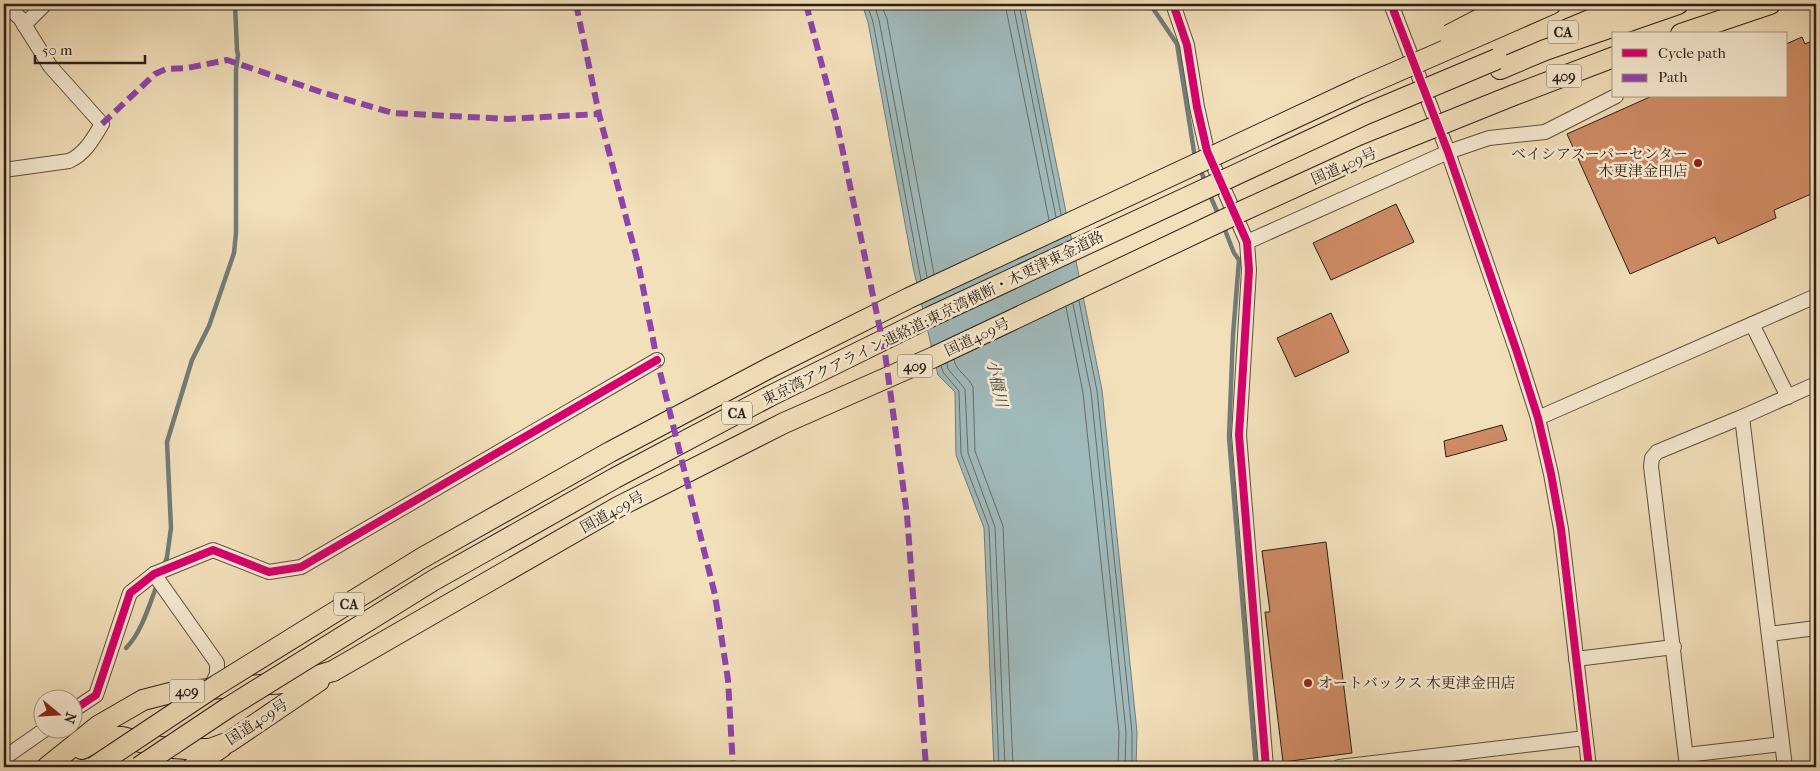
<svg xmlns="http://www.w3.org/2000/svg" width="1820" height="771" font-family="'IM FELL French Canon','Noto Serif JP',serif">
	<style>
		.water { fill: #a0babb; stroke: #727c79 }
		.lines { fill: none; stroke-linecap: round; stroke-linejoin: round }
		.shore { stroke: #666c68; stroke-width: 1 }
		.stream { stroke: #727c79; stroke-width: 4.5 }
		.building { fill: #ce8b65; stroke: #2d1f16 }
		.minor-casing { stroke: #5e4f3f; stroke-width: 16 }
		.highway-casing { stroke: #2d1f16; stroke-width: 22 }
		.minor { stroke: #f7ebd3; stroke-width: 14 }
		.highway { stroke: #f2e0bb; stroke-width: 20 }
		.highway-bridge-casing { stroke: #2d1f16; stroke-width: 22; stroke-linecap: butt }
		.highway-bridge { stroke: #f2e0bb; stroke-width: 20 }
		.quiet { stroke: #8e44ad; stroke-width: 6; stroke-dasharray: 12 6; stroke-linecap: butt }
		.cycleway-casing { stroke: #f7ebd3; stroke-width: 11 }
		.cycleway { stroke: #d6006c; stroke-width: 8 }
		.poi-dot { fill: #8f2418; stroke: #f7ebd3; stroke-width: 2 }
		.labels { text-anchor: middle; dominant-baseline: central; stroke-width: 5; stroke-linejoin: round; paint-order: stroke }
		.shield { fill: #f7ebd3; stroke: #6a5c4f; stroke-width: 1 }
		.shield-label { font-size: 14px; font-weight: bold; fill: #2d1f16 }
		.poi-label { font-size: 15px; fill: #2d1f16; stroke: #f7ebd3; text-anchor: end }
		.street-label { font-size: 15px; fill: #2d1f16; stroke: #f7ebd3 }
		.water-label { font-size: 16px; font-style: italic; fill: #504e48; stroke: #f7ebd3 }
	</style>
	<rect width="100%" height="100%" fill="#f2e0bb"/>
	<filter id="stains"><feTurbulence type="fractalNoise" baseFrequency=".004" numOctaves="4"/><feColorMatrix values="0 0 0 0 .2 0 0 0 0 .09 0 0 0 0 .02 0 0 0 .5 -.17"/></filter>
	<radialGradient id="worn" r=".72"><stop offset=".6" stop-color="#630" stop-opacity="0"/><stop offset="1" stop-color="#630" stop-opacity=".3"/></radialGradient>
	<polygon class="water" points="862,4 1024,4 1102,390 1137,732 1136,767 994,767 984,528 956,455 955,392 938,375 913,267 868,22"/>
	<g class="lines">
		<g class="shore">
			<polyline points="867,4 873,22 921,280"/>
			<polyline points="874,4 879,20 927,277"/>
			<polyline points="881,4 887,19 934,274"/>
			<polyline points="1005,4 1049,220"/>
			<polyline points="1013,4 1056,217"/>
			<polyline points="1019,4 1061,214"/>
			<polyline points="1079,301 1097,391 1132,732 1132,767"/>
			<polyline points="1073,304 1091,392 1126,732 1125,767"/>
			<polyline points="1066,307 1083,393 1119,732 1118,767"/>
			<path d="M954,360C956,371 968,376 973,387L975,451L1003,526L1013,767"/>
			<polyline points="947,363 948,369 965,389 968,453 995,527 1005,767"/>
			<polyline points="941,366 943,372 959,391 961,454 989,527 999,767"/>
		</g>
		<g class="stream">
			<polyline points="1150,4 1177,44 1195,158"/>
			<polyline points="1199,167 1206,183"/>
			<polyline points="1209,193 1219,216"/>
			<polyline points="1223,225 1234,253 1239,260 1233,335 1229,437 1256,767"/>
			<polyline points="164,566 167,557 171,528 167,442 192,360 209,326 234,253 236,233 236,70 238,55 237,50 235,4"/>
			<path d="M126,648C142,632 149,605 157,585"/>
		</g>
	</g>
	<g class="building">
		<polygon points="1802,37 1805,44 1816,39 1816,192 1774,210 1776,218 1718,244 1715,237 1630,274 1567,134 1652,96 1786,96 1786,44"/>
		<polygon points="1396,204 1414,242 1331,280 1313,243"/>
		<polygon points="1331,313 1349,352 1295,377 1277,338"/>
		<polygon points="1502,425 1507,440 1446,457 1444,441"/>
		<polygon points="1326,542 1352,753 1283,762 1265,612 1270,612 1262,551"/>
	</g>
	<g class="lines">
		<g class="minor-casing">
			<g id="minor">
				<polyline points="1173,4 1187,45 1197,107 1207,151 1247,242 1249,270 1239,435 1266,767"/>
				<polyline points="1391,4 1448,152 1517,352 1538,418 1551,474 1561,529 1589,767"/>
				<polyline points="24,25 45,4"/>
				<path d="M4,170L69,161C85,154 93,139 102,124L50,66L20,18L4,4"/>
				<polyline points="1247,242 1448,152 1489,138 1545,132 1616,96"/>
				<polyline points="1752,324 1788,397"/>
				<polyline points="1742,417 1785,767"/>
				<polyline points="1538,418 1816,296"/>
				<polyline points="154,574 217,663 217,674 210,689"/>
				<polyline points="1769,634 1816,628"/>
				<polyline points="1576,659 1674,647"/>
				<polyline points="72,711 96,695 130,593 154,574 213,550 269,572 301,567 657,360"/>
				<polyline points="1686,755 1782,744"/>
				<polyline points="4,758 47,728"/>
				<polyline points="1339,767 1585,738"/>
				<polyline points="1687,767 1651,466 1652,458 1657,452 1742,417 1816,384"/>
			</g>
		</g>
		<g class="highway-casing">
			<g id="highway">
				<polyline points="1478,20 1511,4"/>
				<polyline points="1566,30 1628,4"/>
				<polyline points="1485,33 1551,4"/>
				<polyline points="1681,34 1770,4"/>
				<polyline points="1500,69 1545,50 1678,4"/>
				<polyline points="1514,95 1614,57"/>
				<polyline points="82,749 105,737 122,737 160,747 187,749 210,749 229,742 319,681"/>
				<polyline points="47,767 98,726 143,700 174,692 296,682 333,671"/>
				<polyline points="193,767 222,747"/>
			</g>
		</g>
		<use href="#minor" class="minor"/>
		<use href="#highway" class="highway"/>
		<g class="highway-bridge-casing">
			<g id="highway-bridge">
				<polyline points="1449,35 1478,20"/>
				<polyline points="333,671 618,507 784,423 934,357 1238,213 1365,155 1514,95"/>
				<polyline points="94,767 217,685 422,558 610,452 773,366 909,298 1359,88 1485,33"/>
				<polyline points="139,767 229,707 434,580 615,478 770,396 930,317 1366,114 1497,59"/>
			</g>
		</g>
		<use href="#highway-bridge" class="highway-bridge"/>
		<g class="quiet">
			<polyline points="576,4 599,114 639,267 657,360 715,595 728,680 733,767"/>
			<polyline points="806,4 836,119 885,353 907,515 926,767"/>
			<polyline points="102,124 155,74 166,69 187,68 227,60 321,92 393,113 508,119 599,114"/>
		</g>
		<g class="cycleway-casing">
			<g id="cycleway">
				<polyline points="1173,4 1187,45 1197,107 1207,151 1247,242 1249,270 1239,435 1266,767"/>
				<polyline points="1391,4 1448,152 1517,352 1538,418 1551,474 1561,529 1589,767"/>
				<polyline points="72,711 96,695 130,593 154,574 213,550 269,572 301,567 657,360"/>
			</g>
		</g>
		<use href="#cycleway" class="cycleway"/>
	</g>
	<g class="poi-dot">
		<circle cx="1698" cy="163" r="5"/>
		<circle cx="1308" cy="683" r="5"/>
	</g>
	<g class="labels">
		<g class="shield">
			<rect x="1548" y="20.5" width="30" height="23" rx="4"/>
			<rect x="1546.5" y="64.5" width="35" height="23" rx="4"/>
			<rect x="897.5" y="354.5" width="35" height="23" rx="4"/>
			<rect x="722" y="401.5" width="30" height="23" rx="4"/>
			<rect x="334" y="592.5" width="30" height="23" rx="4"/>
			<rect x="169.5" y="679.5" width="35" height="23" rx="4"/>
		</g>
		<g class="shield-label">
			<text x="1563" y="32">CA</text>
			<text x="1564" y="76">409</text>
			<text x="915" y="366">409</text>
			<text x="737" y="413">CA</text>
			<text x="349" y="604">CA</text>
			<text x="187" y="691">409</text>
		</g>
		<g class="poi-label">
			<text x="1688" y="154">ベイシアスーパーセンター<tspan x="1688" dy="17">木更津金田店</tspan></text>
			<text x="1318" y="683" text-anchor="start">オートバックス 木更津金田店</text>
		</g>
		<g class="street-label">
			<text transform="translate(1344 166) rotate(-24)">国道409号</text>
			<text transform="translate(933 318) rotate(-26)">東京湾アクアライン連絡道;東京湾横断・木更津東金道路</text>
			<text transform="translate(977 337) rotate(-25)">国道409号</text>
			<text transform="translate(612 512) rotate(-29)">国道409号</text>
			<text transform="translate(257 722) rotate(-33)">国道409号</text>
		</g>
		<g class="water-label">
			<text transform="translate(997 383) rotate(78)">小櫃川</text>
		</g>
	</g>
	<rect width="1820" height="771" fill="none" stroke="#f2e0bb" stroke-width="20"/>
	<rect x="5" y="5" width="1810" height="761" fill="none" stroke="#2d1f16" stroke-width="2.5"/>
	<rect x="10" y="10" width="1800" height="751" fill="none" stroke="#2d1f16"/>
	<rect x="1612" y="32" width="175" height="65" fill="#f7ebd3" stroke="#a69987"/>
	<rect x="1622" y="49" width="25" height="8" fill="#d6006c" stroke="#a69987"/>
	<text x="1658" y="58" font-size="15" fill="#2d1f16">Cycle path</text>
	<rect x="1622" y="74" width="25" height="8" fill="#8e44ad" stroke="#a69987"/>
	<text x="1658" y="82" font-size="15" fill="#2d1f16">Path</text>
	<g transform="translate(58 714) rotate(108)"><circle r="24" fill="#f7ebd3" stroke="#a69987"/>
	<path d="M0-4L9 19L0 12L-9 19Z" fill="#8f2418"/>
	<text y="-8" font-size="14" font-weight="bold" text-anchor="middle" fill="#2d1f16">N</text>
	</g>
	<path d="M35 55v8h110v-8" fill="none" stroke="#2d1f16" stroke-width="2.5"/>
	<text x="42" y="55" font-size="15" fill="#2d1f16" stroke="#f7ebd3" stroke-width="4" paint-order="stroke">50 m</text>
	<rect width="100%" height="100%" filter="url(#stains)"/>
	<rect width="100%" height="100%" fill="url(#worn)"/>
</svg>
